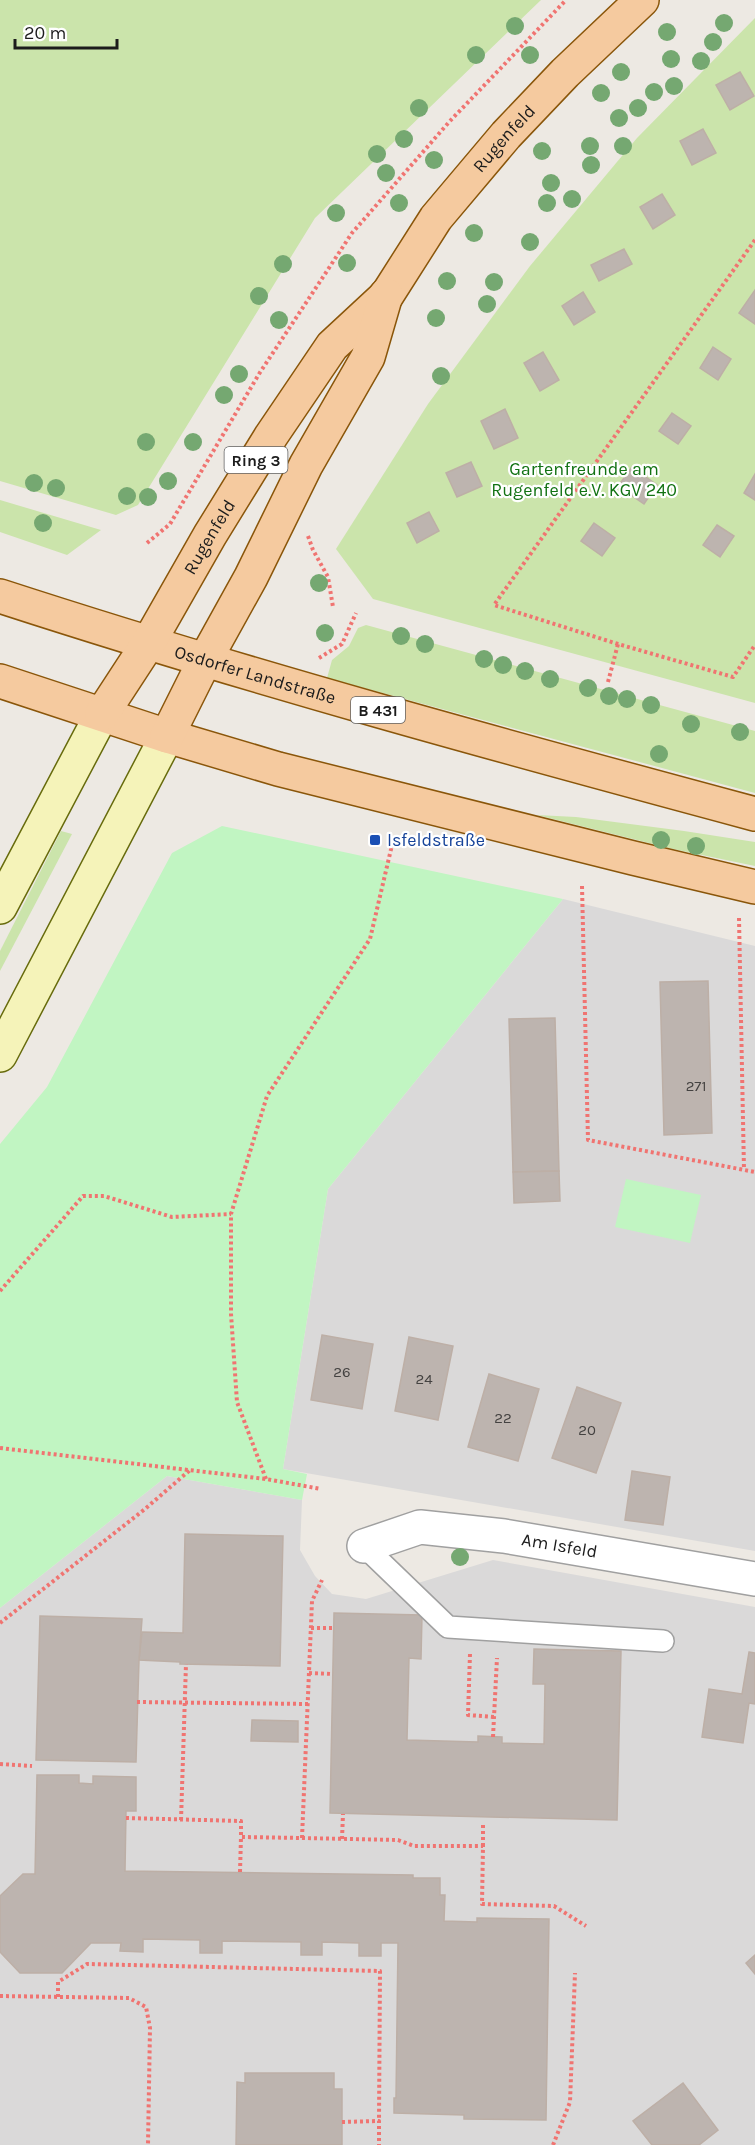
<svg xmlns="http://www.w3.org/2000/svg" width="755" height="2145" font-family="Karla,sans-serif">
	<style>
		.residential { fill: #dad9d9 }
		.grass { fill: #cbe4ab }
		.park { fill: #c1f5c2 }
		.building { fill: #bdb4af; stroke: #bdafa6; stroke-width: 1.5 }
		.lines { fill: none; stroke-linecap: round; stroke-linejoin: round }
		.lane-casing { stroke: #a0a0a0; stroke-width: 24 }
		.street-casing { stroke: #a0a0a0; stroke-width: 36 }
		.secondary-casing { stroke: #676b0c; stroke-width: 36 }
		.primary-casing { stroke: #8a560a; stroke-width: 36 }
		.path { stroke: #f07471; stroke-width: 4; stroke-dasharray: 3 3; stroke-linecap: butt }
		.lane { stroke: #fff; stroke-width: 21 }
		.street { stroke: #fff; stroke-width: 33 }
		.secondary { stroke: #f5f3b9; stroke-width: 33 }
		.primary { stroke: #f5ca9f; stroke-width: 33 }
		.tree { fill: #75a871 }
		.transit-dot { fill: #1a4fb4; stroke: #fff; stroke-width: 2 }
		.labels { text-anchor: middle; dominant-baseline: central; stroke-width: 4.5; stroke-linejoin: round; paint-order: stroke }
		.number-label { font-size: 15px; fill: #444241 }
		.shield { fill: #fff; stroke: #606060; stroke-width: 1.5 }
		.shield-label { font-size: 16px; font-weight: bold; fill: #1c1c1c }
		.street-label { font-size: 18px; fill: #1c1c1c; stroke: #fff }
		.park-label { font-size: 18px; fill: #127213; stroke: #fff }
		.transit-label { font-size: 18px; fill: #164399; stroke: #fff; text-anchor: start }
	</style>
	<rect width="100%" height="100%" fill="#ede9e3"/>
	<g class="residential">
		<polygon points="563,899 755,946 755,1551 283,1469 328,1189"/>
		<polygon points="167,1476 302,1500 300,1550 315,1576 332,1594 366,1599 493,1560 755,1607 755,2145 0,2145 0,1608"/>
	</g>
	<g class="grass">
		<polygon points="0,0 541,0 315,218 138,505 116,515 0,481"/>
		<polygon points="755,18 755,703 373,599 336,549 428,404 530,266 637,138"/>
		<polygon points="0,500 101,530 67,555 0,532"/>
		<polygon points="366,625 755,731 755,793 327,678 332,660 349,646 358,628"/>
		<polygon points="537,815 576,817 684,831 755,842 755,866 673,849"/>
		<polygon points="61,831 72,834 0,971 0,951"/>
	</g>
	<g class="park">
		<polygon points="222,826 563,899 328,1189 283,1469 307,1474 302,1500 167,1476 0,1608 0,1144 47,1087 172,853"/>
		<polygon points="626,1179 701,1195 690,1243 615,1227"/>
	</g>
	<g class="building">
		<polygon points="740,72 754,96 730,110 716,85"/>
		<polygon points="703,129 716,153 692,165 680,141"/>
		<polygon points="662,194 675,215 653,229 640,207"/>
		<polygon points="624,249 632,264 599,281 591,265"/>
		<polygon points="755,290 755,324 739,313"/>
		<polygon points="583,292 595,312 574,325 562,306"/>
		<polygon points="713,347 731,359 718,380 700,368"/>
		<polygon points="543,352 559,380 540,391 524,363"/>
		<polygon points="505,409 518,438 494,449 481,421"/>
		<polygon points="672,413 691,426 678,444 659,431"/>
		<polygon points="471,462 482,486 457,497 446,473"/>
		<polygon points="632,467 657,485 644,504 618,486"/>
		<polygon points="755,474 755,500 744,493"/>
		<polygon points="429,512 439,531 417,543 407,523"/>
		<polygon points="594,523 615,538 602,556 581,541"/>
		<polygon points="717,525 734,536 720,557 703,545"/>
		<polygon points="708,981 712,1133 664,1135 660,982"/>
		<polygon points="555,1018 559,1171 513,1172 509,1019"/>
		<polygon points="559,1171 560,1201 514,1203 513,1172"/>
		<polygon points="322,1335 373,1344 362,1409 311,1400"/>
		<polygon points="409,1337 453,1346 438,1420 395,1411"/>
		<polygon points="489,1374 539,1389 518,1461 468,1447"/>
		<polygon points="577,1387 621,1403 596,1473 552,1458"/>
		<polygon points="632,1471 670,1477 663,1525 625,1520"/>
		<polygon points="185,1534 283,1536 280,1666 180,1664 180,1662 139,1660 142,1632 183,1633"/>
		<polygon points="334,1613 422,1615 421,1659 409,1658 407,1740 478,1742 478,1736 502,1737 502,1743 544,1744 545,1684 533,1684 534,1649 621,1651 617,1820 330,1813"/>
		<polygon points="40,1616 142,1619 139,1660 136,1762 36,1760"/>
		<polygon points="749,1652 755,1653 755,1704 749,1703 743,1743 702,1737 709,1689 742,1694"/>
		<polygon points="252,1720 298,1721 298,1742 251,1741"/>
		<polygon points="37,1775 79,1775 79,1783 93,1784 93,1776 136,1777 136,1811 126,1811 125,1871 413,1875 413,1878 440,1878 440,1895 445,1895 444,1921 477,1922 477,1918 549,1919 546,2120 464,2119 464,2115 394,2113 394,2098 396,2098 398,1943 381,1943 381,1956 359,1956 359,1943 322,1942 322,1955 301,1955 301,1942 222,1941 222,1953 200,1953 200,1940 143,1939 143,1952 120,1951 121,1943 91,1943 62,1973 20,1973 0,1952 0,1896 23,1874 35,1874"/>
		<polygon points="755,1955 755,1974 746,1963"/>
		<polygon points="245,2073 334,2073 334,2089 342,2089 342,2145 236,2145 237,2082 245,2083"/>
		<polygon points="683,2083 718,2130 699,2145 652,2145 633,2121"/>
	</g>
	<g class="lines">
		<g class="lane-casing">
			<polyline id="lane" points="364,1546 448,1627 663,1641"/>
		</g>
		<g class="street-casing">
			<g id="street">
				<path id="s1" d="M364,1546L420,1527L504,1536L755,1579"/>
			</g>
		</g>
		<g class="secondary-casing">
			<g id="secondary">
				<polyline points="0,907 102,714"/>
				<polyline points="0,1055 167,736"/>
			</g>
		</g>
		<g class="primary-casing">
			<g id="primary">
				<path id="s2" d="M0,596C249,677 502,746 755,814"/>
				<polyline points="0,681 167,736 278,769 633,858 755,887"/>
				<path id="s3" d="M102,714L149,642L210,535L271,436L332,346L387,295L436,218L506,135L565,73L642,0"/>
				<polyline points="167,736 205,660 251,577 306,465 368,357 386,295"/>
			</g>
		</g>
		<g class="path">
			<polyline points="755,240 494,605 618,644 733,677 755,645"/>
			<polyline points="308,536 313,550 328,577 333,607"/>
			<polyline points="147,543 170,524 259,374 352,233 450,121 566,0"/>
			<polyline points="319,658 342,644 356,613"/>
			<polyline points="608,682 618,644"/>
			<polyline points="582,886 588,1140 755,1172"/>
			<polyline points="739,918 744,1170"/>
			<polyline points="0,1291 83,1196 104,1196 172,1217 231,1214"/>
			<polyline points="0,1448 266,1479 321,1489"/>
			<polyline points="266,1479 237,1402 231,1314 231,1214 267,1096 370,939 392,845"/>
			<polyline points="0,1623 145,1509 190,1470"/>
			<polyline points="311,1628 334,1628"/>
			<polyline points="470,1654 468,1715 494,1717"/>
			<polyline points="309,1673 333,1674"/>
			<polyline points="137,1702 308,1704"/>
			<polyline points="493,1737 497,1658"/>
			<polyline points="0,1764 32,1766"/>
			<polyline points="126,1818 241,1821 241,1837"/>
			<polyline points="181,1820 186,1664"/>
			<polyline points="302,1838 398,1840 414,1846 483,1846 482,1904 554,1906 586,1926"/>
			<polyline points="342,1839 343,1814"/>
			<polyline points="483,1846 483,1824"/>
			<polyline points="240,1872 241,1837 302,1838 312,1601 322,1580"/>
			<polyline points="0,1996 129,1998 146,2007 150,2028 148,2145"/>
			<polyline points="58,1997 58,1982 87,1964 380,1971 379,2121"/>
			<polyline points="342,2122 379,2121 379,2145"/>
			<polyline points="553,2145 570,2102 575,1973"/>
		</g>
		<use href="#lane" class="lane"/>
		<use href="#street" class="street"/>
		<use href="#secondary" class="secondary"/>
		<use href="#primary" class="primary"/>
	</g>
	<g class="tree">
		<circle cx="724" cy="23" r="9"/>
		<circle cx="515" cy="26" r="9"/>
		<circle cx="667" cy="32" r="9"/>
		<circle cx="713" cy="42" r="9"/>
		<circle cx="476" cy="55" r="9"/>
		<circle cx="530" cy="55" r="9"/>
		<circle cx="671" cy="59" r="9"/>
		<circle cx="701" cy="61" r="9"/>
		<circle cx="621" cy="72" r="9"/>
		<circle cx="674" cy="86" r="9"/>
		<circle cx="654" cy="92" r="9"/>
		<circle cx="601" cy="93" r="9"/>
		<circle cx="419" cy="108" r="9"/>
		<circle cx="638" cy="108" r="9"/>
		<circle cx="619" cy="118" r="9"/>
		<circle cx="404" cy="139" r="9"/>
		<circle cx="590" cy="146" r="9"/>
		<circle cx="623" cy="146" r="9"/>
		<circle cx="542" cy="151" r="9"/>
		<circle cx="377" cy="154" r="9"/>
		<circle cx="434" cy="160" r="9"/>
		<circle cx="591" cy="165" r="9"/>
		<circle cx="386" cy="173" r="9"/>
		<circle cx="551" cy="183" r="9"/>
		<circle cx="572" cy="199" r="9"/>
		<circle cx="399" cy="203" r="9"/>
		<circle cx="547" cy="203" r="9"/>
		<circle cx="336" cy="213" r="9"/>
		<circle cx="474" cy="233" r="9"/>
		<circle cx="530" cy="242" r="9"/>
		<circle cx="347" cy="263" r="9"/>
		<circle cx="283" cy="264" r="9"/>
		<circle cx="447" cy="281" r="9"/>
		<circle cx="494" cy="282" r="9"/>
		<circle cx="259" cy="296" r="9"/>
		<circle cx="487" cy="304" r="9"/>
		<circle cx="436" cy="318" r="9"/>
		<circle cx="279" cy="320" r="9"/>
		<circle cx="239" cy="374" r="9"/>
		<circle cx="441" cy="376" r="9"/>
		<circle cx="224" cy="395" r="9"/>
		<circle cx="146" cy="442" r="9"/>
		<circle cx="193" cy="442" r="9"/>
		<circle cx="168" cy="481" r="9"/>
		<circle cx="34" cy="483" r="9"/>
		<circle cx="56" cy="488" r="9"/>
		<circle cx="127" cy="496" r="9"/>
		<circle cx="148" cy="497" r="9"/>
		<circle cx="43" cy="523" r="9"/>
		<circle cx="319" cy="583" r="9"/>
		<circle cx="325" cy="633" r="9"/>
		<circle cx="401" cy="636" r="9"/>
		<circle cx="425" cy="644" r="9"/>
		<circle cx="484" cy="659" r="9"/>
		<circle cx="503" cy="665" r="9"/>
		<circle cx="525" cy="671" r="9"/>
		<circle cx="550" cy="679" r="9"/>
		<circle cx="588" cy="688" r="9"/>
		<circle cx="609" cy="696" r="9"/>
		<circle cx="627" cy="699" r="9"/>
		<circle cx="651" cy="705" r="9"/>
		<circle cx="691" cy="724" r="9"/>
		<circle cx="740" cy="732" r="9"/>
		<circle cx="659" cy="754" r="9"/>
		<circle cx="661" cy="840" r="9"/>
		<circle cx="696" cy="846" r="9"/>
		<circle cx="460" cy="1557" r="9"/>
	</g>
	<rect class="transit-dot" x="369" y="834" width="12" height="12" rx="3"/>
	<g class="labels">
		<g class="number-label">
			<text x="696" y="1086">271</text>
			<text x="342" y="1372">26</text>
			<text x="424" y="1379">24</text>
			<text x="503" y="1418">22</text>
			<text x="587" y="1430">20</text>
		</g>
		<g class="shield">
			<rect x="224.5" y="447" width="63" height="26" rx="4.5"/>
			<rect x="351" y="697" width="54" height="26" rx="4.5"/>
		</g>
		<g class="shield-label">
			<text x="256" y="460">Ring 3</text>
			<text x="378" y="710">B 431</text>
		</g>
		<g class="street-label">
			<text stroke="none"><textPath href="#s3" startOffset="705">Rugenfeld</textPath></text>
			<text stroke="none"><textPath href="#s3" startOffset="207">Rugenfeld</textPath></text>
			<text stroke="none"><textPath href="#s2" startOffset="267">Osdorfer Landstraße</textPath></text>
			<text stroke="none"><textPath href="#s1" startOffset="200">Am Isfeld</textPath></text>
		</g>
		<g class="park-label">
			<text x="584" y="469">Gartenfreunde am<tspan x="584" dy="21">Rugenfeld e.V. KGV 240</tspan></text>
		</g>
		<g class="transit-label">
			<text x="387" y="840">Isfeldstraße</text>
		</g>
	</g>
	<path d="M15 39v9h102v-9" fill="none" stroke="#1c1c1c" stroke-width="3"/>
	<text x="24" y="39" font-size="18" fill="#1c1c1c" stroke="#ffffff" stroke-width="4.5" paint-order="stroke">20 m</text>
</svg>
